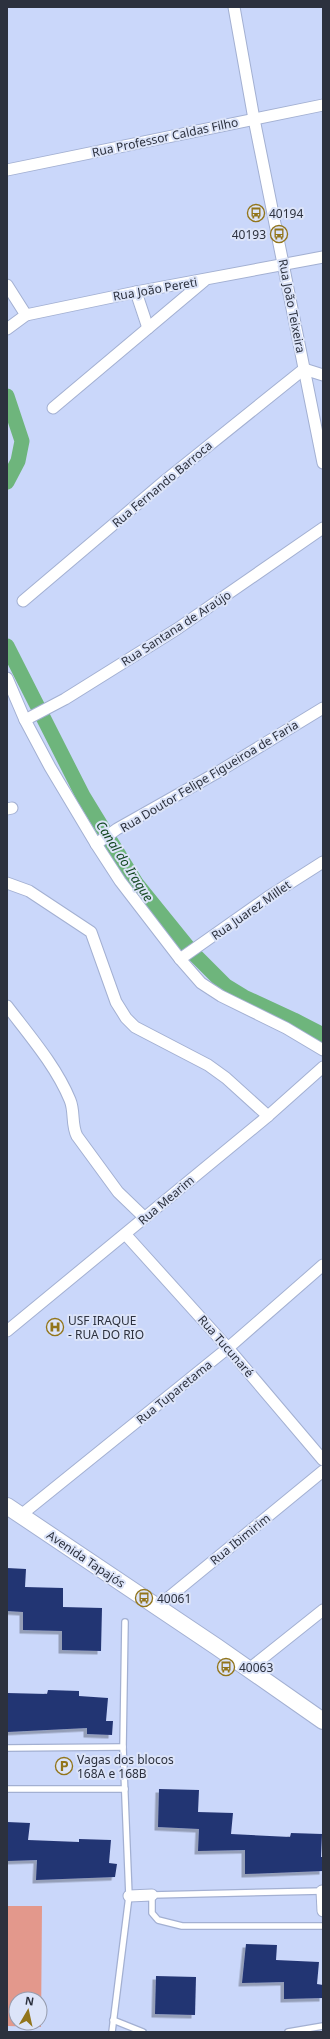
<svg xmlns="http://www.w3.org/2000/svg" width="330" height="2039" font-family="'Noto Sans',sans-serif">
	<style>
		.green { fill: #e3988c; fill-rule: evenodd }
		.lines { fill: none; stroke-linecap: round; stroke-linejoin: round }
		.canal { stroke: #6eb57c; stroke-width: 15 }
		.building { fill: #233473; filter: url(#shadow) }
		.lane-casing { stroke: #a3b0d2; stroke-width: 8 }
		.street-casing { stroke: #a3b0d2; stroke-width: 13 }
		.secondary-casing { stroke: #a3b0d2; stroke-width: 18 }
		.lane { stroke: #fff; stroke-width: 5.5 }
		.street { stroke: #fff; stroke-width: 11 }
		.secondary { stroke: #fff; stroke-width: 16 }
		.labels { text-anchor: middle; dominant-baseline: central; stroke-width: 4; stroke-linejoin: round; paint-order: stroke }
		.street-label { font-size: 12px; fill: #2c313e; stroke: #dce4f9 }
		.poi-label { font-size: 12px; fill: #2c313e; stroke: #dce4f9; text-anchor: start }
		.water-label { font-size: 13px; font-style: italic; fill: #144823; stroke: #dce4f9 }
	</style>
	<defs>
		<filter id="shadow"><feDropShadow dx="-3.5" dy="3.5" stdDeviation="0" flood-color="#0004"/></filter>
	</defs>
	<rect width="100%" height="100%" fill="#cad7fa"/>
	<path class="green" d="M7,1906H42L41,2027L7,2026ZM16,1999H40V2023H16Z"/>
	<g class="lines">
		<g class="canal">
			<polyline points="7,396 22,441 18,461 7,482"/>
			<polyline points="7,646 83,796 136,883 191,951 226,986 244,997 294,1020 323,1035"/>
		</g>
	</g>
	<g class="building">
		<polygon points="7,1568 26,1569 25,1587 63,1588 63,1607 102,1608 101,1651 62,1650 62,1631 23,1630 23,1612 7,1611"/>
		<polygon points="48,1690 79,1691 79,1696 108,1698 106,1721 113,1721 112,1735 87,1734 87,1728 7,1732 7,1693 47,1694"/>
		<polygon points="159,1789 199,1790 198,1812 233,1813 231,1834 290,1837 291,1833 322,1834 321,1857 323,1857 323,1871 245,1874 245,1850 198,1851 199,1829 158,1827"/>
		<polygon points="7,1822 30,1823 28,1840 79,1842 79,1839 111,1840 109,1863 117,1864 115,1877 36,1880 37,1860 7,1861"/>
		<polygon points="246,1944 277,1945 276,1960 319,1962 317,1984 323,1985 323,1998 284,1999 284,1982 242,1983"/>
		<polygon points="156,1976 196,1977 195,2015 155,2014"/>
	</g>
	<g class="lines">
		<g class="lane-casing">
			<g id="lane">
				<polyline points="7,1748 123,1747"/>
				<polyline points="7,1789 125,1789"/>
				<polyline points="323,1891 152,1895 152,1913 158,1920 182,1926 323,1926"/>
				<polyline points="113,2020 143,2032"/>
				<polyline points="112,2032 129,1896 123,1747 125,1622"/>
				<polyline points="288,2032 323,2026"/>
			</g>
		</g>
		<g class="street-casing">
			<g id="street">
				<polyline points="234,7 254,119 323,463"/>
				<polyline points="7,170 323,105"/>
				<polyline points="7,285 26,315"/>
				<polyline points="136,292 148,328"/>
				<polyline points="7,329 26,315 136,292 323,257"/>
				<polyline points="53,408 204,281"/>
				<polyline points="23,601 167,479 304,369 323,375"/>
				<polyline points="7,678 25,720 50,767 96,844 120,881 180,959 201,983 221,996 286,1028 323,1050"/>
				<polyline points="25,720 65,699 177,629 323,528"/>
				<polyline points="7,809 12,808"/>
				<polyline points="96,844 117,829 218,772 323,708"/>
				<polyline points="7,883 29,891 91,932 116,1002 126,1018 135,1027 208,1065 226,1078 268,1116"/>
				<polyline points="180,959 268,897 323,862"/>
				<path d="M7,1006C29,1035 56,1066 70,1100C75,1112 71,1124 77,1136L118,1192L145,1218"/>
				<polyline points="126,1235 228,1348 323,1460"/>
				<polyline points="7,1331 268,1116 323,1067"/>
				<polyline points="21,1515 228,1348 323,1265"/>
				<polyline points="157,1607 323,1471"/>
				<polyline points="249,1669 323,1610"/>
				<polyline points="322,1891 323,1911"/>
				<polyline points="129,1896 152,1895"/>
			</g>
		</g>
		<g class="secondary-casing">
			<polyline id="secondary" points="7,1506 217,1647 323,1721"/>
		</g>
		<use href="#lane" class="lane"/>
		<use href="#street" class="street"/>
		<use href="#secondary" class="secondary"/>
	</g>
	<defs>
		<g id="bus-ring" transform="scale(0.9)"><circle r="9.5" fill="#dce4f9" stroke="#92751b" stroke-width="1.5"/><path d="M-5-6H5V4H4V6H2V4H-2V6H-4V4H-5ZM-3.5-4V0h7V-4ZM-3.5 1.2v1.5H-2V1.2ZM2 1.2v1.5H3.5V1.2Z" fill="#92751b"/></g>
		<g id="hospital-ring" transform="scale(0.9)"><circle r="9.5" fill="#dce4f9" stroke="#92751b" stroke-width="1.5"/><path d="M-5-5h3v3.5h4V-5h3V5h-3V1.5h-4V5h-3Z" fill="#92751b"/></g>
		<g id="parking-ring" transform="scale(0.9)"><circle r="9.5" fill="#dce4f9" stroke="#92751b" stroke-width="1.5"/><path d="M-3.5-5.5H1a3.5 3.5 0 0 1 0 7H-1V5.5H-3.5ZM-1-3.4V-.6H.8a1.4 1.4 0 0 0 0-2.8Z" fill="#92751b"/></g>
	</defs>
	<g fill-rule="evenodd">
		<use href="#bus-ring" x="256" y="213"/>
		<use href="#bus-ring" x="279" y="234"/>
		<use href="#hospital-ring" x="55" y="1327"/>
		<use href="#bus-ring" x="144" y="1598"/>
		<use href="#bus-ring" x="226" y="1667"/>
		<use href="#parking-ring" x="64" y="1766"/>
	</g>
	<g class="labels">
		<g class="street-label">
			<text transform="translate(165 137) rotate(-12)">Rua Professor Caldas Filho</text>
			<text transform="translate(155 289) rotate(-10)">Rua João Pereti</text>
			<text transform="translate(292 306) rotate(79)">Rua João Teixeira</text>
			<text transform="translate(162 484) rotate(-40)">Rua Fernando Barroca</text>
			<text transform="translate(176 628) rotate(-33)">Rua Santana de Araújo</text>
			<text transform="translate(209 776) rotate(-31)">Rua Doutor Felipe Figueiroa de Faria</text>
			<text transform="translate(251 910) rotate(-35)">Rua Juarez Millet</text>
			<text transform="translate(166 1200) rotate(-40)">Rua Mearim</text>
			<text transform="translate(226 1346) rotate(49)">Rua Tucunaré</text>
			<text transform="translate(174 1392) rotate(-39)">Rua Tuparetama</text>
			<text transform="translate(240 1539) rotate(-39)">Rua Ibimirim</text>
			<text transform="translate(86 1559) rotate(34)">Avenida Tapajós</text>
		</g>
		<g class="poi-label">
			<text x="269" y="213">40194</text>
			<text x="266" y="234" text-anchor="end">40193</text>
			<text x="68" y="1320">USF IRAQUE<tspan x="68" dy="14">- RUA DO RIO</tspan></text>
			<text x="157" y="1598">40061</text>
			<text x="239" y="1667">40063</text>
			<text x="77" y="1759">Vagas dos blocos<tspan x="77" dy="14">168A e 168B</tspan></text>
		</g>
		<g class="water-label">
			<text transform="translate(125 861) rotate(57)">Canal do Iraque</text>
		</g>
	</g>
	<rect width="330" height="2039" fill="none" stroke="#2c313e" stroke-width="16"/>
	<g transform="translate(28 2011) rotate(9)"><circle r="19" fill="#dce4f9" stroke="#969cae"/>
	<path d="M0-3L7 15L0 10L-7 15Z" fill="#92751b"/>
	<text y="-6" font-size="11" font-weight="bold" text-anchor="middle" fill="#2c313e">N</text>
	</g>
</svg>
